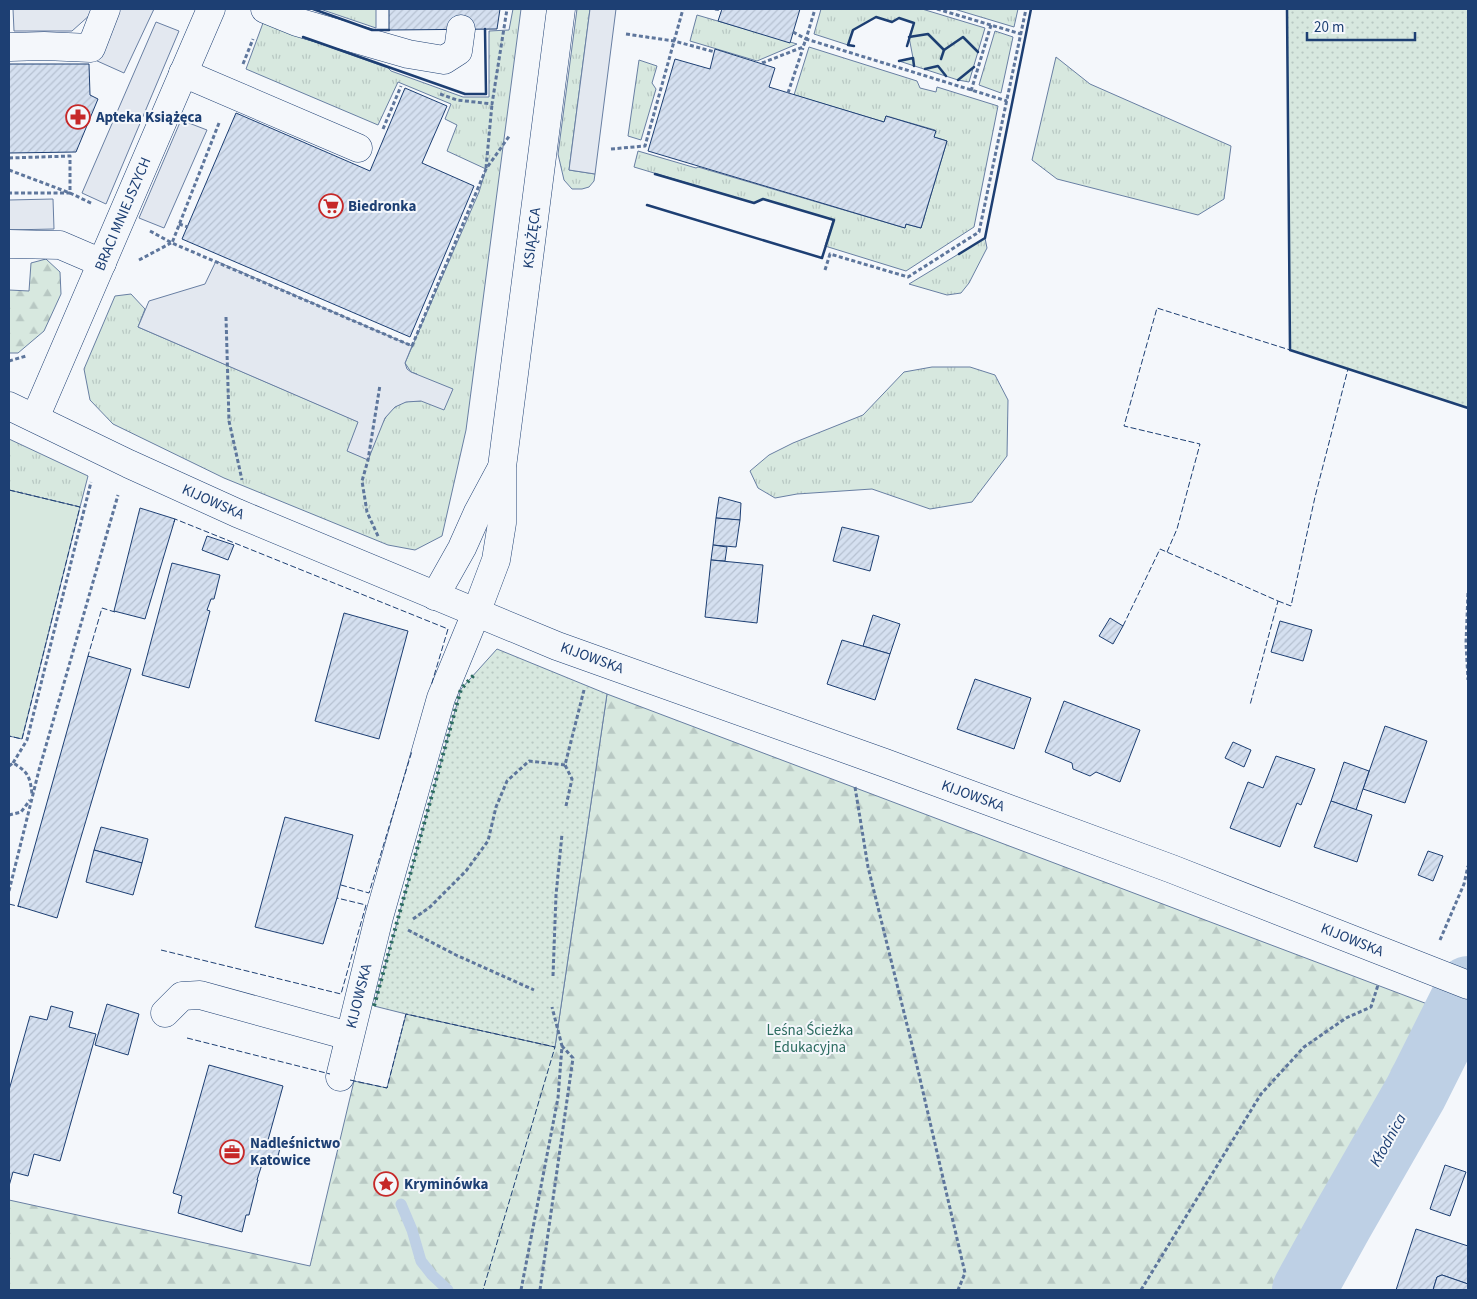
<svg xmlns="http://www.w3.org/2000/svg" width="1477" height="1299" font-family="'Source Sans 3',sans-serif">
	<style>
		.grass { fill: url(#grass-tufts); stroke: #687fa3 }
		.forest { fill: url(#forest-firs); stroke: #687fa3 }
		.park { fill: url(#park-dots); stroke: #687fa3 }
		.pitch { fill: #d7e8df; stroke: #687fa3 }
		.parking { fill: #e3e8f0; stroke: #687fa3 }
		.lines { fill: none; stroke-linecap: round; stroke-linejoin: round }
		.stream { stroke: #bed0e5; stroke-width: 11 }
		.river { stroke: #bed0e5; stroke-width: 64 }
		.building { fill: url(#building-hatch); stroke: #1d3f73 }
		.minor-casing { stroke: #1d3f73; stroke-width: 29 }
		.path { stroke: #5e769c; stroke-width: 3; stroke-dasharray: 4 2.5; stroke-linecap: butt }
		.minor { stroke: #f4f7fb; stroke-width: 28 }
		.hedge { stroke: #2c6c60; stroke-width: 4; stroke-dasharray: 2.5 4; stroke-linecap: butt }
		.fence { stroke: #1d3f73; stroke-width: 1; stroke-dasharray: 6 2.5; stroke-linecap: butt }
		.wall { stroke: #1d3f73; stroke-width: 2.5 }
		.labels { text-anchor: middle; dominant-baseline: central; stroke-width: 4; stroke-linejoin: round; paint-order: stroke }
		.poi-label { font-size: 15px; font-weight: bold; fill: #1d3f73; stroke: #f4f7fb; text-anchor: start }
		.street-label { font-size: 15px; fill: #1d3f73; stroke: #f4f7fb }
		.park-label { font-size: 15px; fill: #2c6c60; stroke: #f4f7fb }
		.water-label { font-size: 16px; font-style: italic; fill: #1d3f73; stroke: #f4f7fb }
	</style>
	<defs>
		<pattern id="grass-tufts" width="24" height="20" patternUnits="userSpaceOnUse" patternTransform="scale(1.25)"><rect width="24" height="20" fill="#d7e8df"/><path d="M3 7l-1-3M5 7V3M7 7l1-3M15 17l-1-3M17 17v-4M19 17l1-3" fill="none" stroke="#b8c8c3"/></pattern>
		<pattern id="forest-firs" width="22" height="20" patternUnits="userSpaceOnUse" patternTransform="scale(1.25)"><rect width="22" height="20" fill="#d7e8df"/><path d="M5 1l3.5 6h-7zM16 11l3.5 6h-7z" fill="#b8c8c3"/></pattern>
		<pattern id="park-dots" width="8" height="8" patternUnits="userSpaceOnUse" patternTransform="scale(1.25)"><rect width="8" height="8" fill="#d7e8df"/><path d="M2 2h.1M6 6h.1" fill="none" stroke="#b8c8c3" stroke-width="1.8" stroke-linecap="round"/></pattern>
		<pattern id="building-hatch" width="6" height="6" patternUnits="userSpaceOnUse" patternTransform="scale(1.25)"><rect width="6" height="6" fill="#d5e0f0"/><path d="M-1 1l2-2M0 6l6-6M5 7l2-2" fill="none" stroke="#b6c1d1"/></pattern>
	</defs>
	<rect width="100%" height="100%" fill="#f4f7fb"/>
	<g class="grass">
		<polygon points="320,9 376,9 376,28"/>
		<path d="M513,9H521L466,430L442,536L415,550L388,545L224,478L113,424L90,400L84,369L115,296L131,294L145,309L138,327L359,422L348,451L368,459C376,440 382,409 405,402C410,401 416,401 421,401L417,374L411,372L405,363L479,192L486,169L447,151L457,125L445,119L451,104L398,82L378,125L246,69L263,23L388,68L391,71L463,97H489V31L509,30Z"/>
		<polygon points="577,9 590,9 569,170 595,174 594,181 589,187 582,189 572,189 564,180 558,154"/>
		<polygon points="821,9 922,9 985,28 969,82 958,80 899,61 913,58 909,37 914,23 899,18 892,22 876,17 853,30 848,45 814,34"/>
		<polygon points="954,9 1018,9 1014,27"/>
		<polygon points="697,15 797,44 757,61 690,41"/>
		<polygon points="995,31 1013,37 1001,93 979,85"/>
		<polygon points="809,47 917,81 920,88 936,92 937,87 998,106 974,227 906,271 825,246 833,220 764,199 754,203 634,167 638,151 696,168 698,167 905,228 906,224 921,228 947,141 934,137 935,130 886,116 884,122 794,95"/>
		<polygon points="1056,57 1090,84 1231,146 1224,199 1198,215 1057,179 1032,160"/>
		<polygon points="639,60 657,66 652,83 656,89 641,140 628,136"/>
		<polygon points="985,238 987,248 969,283 961,293 947,295 909,284"/>
		<polygon points="932,367 970,367 995,375 1008,400 1007,456 972,502 930,509 872,489 797,494 775,498 758,488 750,471 769,455 793,443 863,415 904,372"/>
		<polygon points="9,439 88,476 80,507 9,490"/>
	</g>
	<g class="forest">
		<polygon points="46,259 60,272 61,294 44,331 18,353 9,353 9,290 29,291 31,263"/>
		<polygon points="607,694 1430,1005 1468,1030 1468,1043 1335,1290 9,1290 9,1200 310,1266 354,1081 387,1088 406,1014 555,1047"/>
	</g>
	<g class="park">
		<polygon points="1287,9 1468,9 1468,408 1290,350"/>
		<polygon points="497,649 607,694 555,1047 406,1014 374,1006 461,689"/>
	</g>
	<polygon class="pitch" points="9,490 80,507 22,739 9,736"/>
	<g class="parking">
		<polygon points="13,9 93,9 91,14 72,31 14,31"/>
		<polygon points="117,9 154,9 124,73 95,60"/>
		<polygon points="590,9 616,9 595,174 569,170"/>
		<polygon points="156,22 179,31 106,204 82,193"/>
		<polygon points="181,120 207,130 164,228 139,218"/>
		<polygon points="53,199 54,229 9,230 9,200"/>
		<polygon points="216,261 412,346 405,363 407,369 411,372 453,389 444,410 421,401 406,402 395,407 385,418 368,460 347,451 358,422 138,327 149,301 205,284"/>
	</g>
	<g class="lines">
		<polyline class="stream" points="401,1204 412,1230 421,1261 432,1275 448,1290"/>
		<polyline class="river" points="1304,1290 1341,1223 1416,1092 1468,988"/>
	</g>
	<g class="building">
		<polygon points="389,9 500,9 497,29 389,30"/>
		<polygon points="722,9 800,9 790,43 718,21"/>
		<polygon points="715,49 775,68 769,87 884,122 886,116 936,131 934,137 947,141 921,228 906,224 905,228 648,151 675,59 710,69"/>
		<polygon points="9,64 89,64 90,95 98,99 76,152 9,153"/>
		<polygon points="405,88 447,106 422,163 474,186 410,337 182,239 236,113 370,171"/>
		<polygon points="719,497 741,503 740,520 716,518"/>
		<polygon points="140,508 175,519 145,619 114,611"/>
		<polygon points="716,518 740,520 736,547 713,545"/>
		<polygon points="842,527 879,536 870,571 833,561"/>
		<polygon points="207,536 234,545 228,560 202,550"/>
		<polygon points="713,545 727,547 725,561 711,560"/>
		<polygon points="711,560 763,565 757,623 705,617"/>
		<polygon points="172,563 220,575 214,599 211,599 207,610 210,611 189,688 142,675"/>
		<polygon points="344,613 408,631 379,739 315,721"/>
		<polygon points="873,615 900,624 890,654 863,646"/>
		<polygon points="1110,618 1123,626 1113,644 1099,636"/>
		<polygon points="1280,621 1312,630 1303,661 1271,652"/>
		<polygon points="842,640 890,654 875,700 827,684"/>
		<polygon points="88,656 131,669 57,918 18,906"/>
		<polygon points="975,679 1031,698 1014,749 957,729"/>
		<polygon points="1064,701 1140,730 1120,782 1096,772 1090,776 1073,769 1072,763 1045,752"/>
		<polygon points="1385,726 1427,741 1405,803 1363,789"/>
		<polygon points="1233,742 1251,750 1244,767 1225,758"/>
		<polygon points="1276,756 1315,769 1301,805 1297,803 1280,847 1230,828 1248,782 1263,788"/>
		<polygon points="1344,762 1369,771 1356,810 1331,801"/>
		<polygon points="1331,801 1372,815 1357,862 1314,847"/>
		<polygon points="285,817 353,835 337,898 323,944 255,927"/>
		<polygon points="101,827 148,839 142,863 94,850"/>
		<polygon points="94,850 142,863 133,895 86,882"/>
		<polygon points="1428,851 1443,856 1433,881 1418,875"/>
		<polygon points="107,1004 139,1014 128,1055 95,1045"/>
		<polygon points="51,1006 73,1012 69,1027 96,1034 60,1161 34,1154 28,1176 13,1172 9,1186 9,1090 30,1016 47,1020"/>
		<polygon points="209,1065 283,1086 268,1140 281,1144 276,1164 263,1161 257,1180 258,1180 257,1183 249,1215 246,1215 242,1232 178,1213 182,1196 173,1193"/>
		<polygon points="1445,1165 1466,1172 1450,1216 1430,1209"/>
		<polygon points="1416,1229 1468,1246 1468,1284 1442,1275 1437,1277 1433,1290 1396,1290"/>
		<polygon points="1442,1275 1468,1284 1468,1290 1433,1290 1437,1277"/>
	</g>
	<g class="lines">
		<g class="minor-casing">
			<g id="minor">
				<polyline points="265,9 297,22 408,54 444,60 458,51 461,29"/>
				<polyline points="10,47 44,46 91,48 106,9"/>
				<polyline points="183,73 358,148"/>
				<polyline points="9,244 60,245 102,263"/>
				<polyline points="9,406 129,464 237,513 557,646 885,763 1172,869 1468,985"/>
				<polyline points="35,418 211,9"/>
				<polyline points="435,596 462,548 478,512 500,471"/>
				<polyline points="165,1013 182,996 200,995 349,1036"/>
				<polyline points="340,1077 379,917 441,698 476,613 496,560 502,523 502,467 561,9"/>
			</g>
		</g>
		<g class="path">
			<polyline points="715,9 722,10"/>
			<polyline points="937,9 1021,34"/>
			<polyline points="793,32 806,39 815,9"/>
			<polyline points="626,34 674,41 715,52"/>
			<polyline points="762,63 803,47 806,39 1007,101"/>
			<polyline points="243,64 253,39"/>
			<polyline points="971,91 991,25"/>
			<polyline points="788,93 803,48"/>
			<polyline points="440,94 457,100 492,104 507,9"/>
			<polyline points="219,123 172,243 412,346 486,169 510,135"/>
			<polyline points="383,129 401,86"/>
			<polyline points="611,149 645,146 683,9"/>
			<polyline points="9,158 70,156 70,193 9,193"/>
			<polyline points="486,168 492,104"/>
			<polyline points="9,170 70,193 93,204"/>
			<polyline points="179,224 188,227"/>
			<polyline points="150,231 172,243"/>
			<polyline points="139,260 171,243"/>
			<polyline points="825,270 830,254 908,277 979,232 1026,9"/>
			<polyline points="226,317 229,421 242,480"/>
			<polyline points="9,361 26,356"/>
			<polyline points="378,536 367,512 362,481 368,460 380,385"/>
			<polyline points="1468,593 1466,643 1468,680"/>
			<polyline points="13,763 27,740 91,482"/>
			<path d="M9,766L13,763C28,772 30,776 32,794"/>
			<polyline points="855,787 868,867 914,1053 965,1273 958,1290"/>
			<polyline points="566,806 572,779 565,765 584,690"/>
			<polyline points="9,815 21,812 30,800"/>
			<polyline points="9,891 39,770 118,495"/>
			<polyline points="413,919 430,907 466,871 488,841 496,807 507,781 529,761 565,765"/>
			<polyline points="408,930 456,955 534,990"/>
			<polyline points="1440,940 1464,884 1468,866"/>
			<polyline points="553,976 556,895 562,834"/>
			<polyline points="521,1290 558,1098 562,1046 552,1007"/>
			<polyline points="540,1290 573,1058 562,1046"/>
			<polyline points="1141,1290 1261,1094 1304,1047 1346,1018 1371,1007 1378,985"/>
		</g>
		<use href="#minor" class="minor"/>
		<polyline class="hedge" points="374,1006 461,689 474,675"/>
		<g class="fence">
			<polyline points="9,490 80,507 22,739 9,736"/>
			<polyline points="174,522 175,519 448,629 431,686"/>
			<polyline points="1167,552 1177,529 1200,444 1124,426 1157,308 1290,350"/>
			<polyline points="1278,601 1291,606 1315,497 1348,369"/>
			<polyline points="1123,626 1160,549 1278,601 1250,705"/>
			<polyline points="89,657 88,656 102,608 115,612"/>
			<polyline points="341,885 369,893 412,751"/>
			<polyline points="9,904 21,907"/>
			<polyline points="161,950 341,994 366,905 337,898"/>
			<polyline points="187,1038 330,1074"/>
			<polyline points="350,1080 387,1088 406,1014 555,1047 483,1290"/>
		</g>
		<g class="wall">
			<polyline points="313,9 372,30 389,30"/>
			<polyline points="1287,9 1290,350 1468,408"/>
			<polyline points="303,37 465,94 486,94 485,29"/>
			<polyline points="909,37 928,34 944,50 963,37 978,52"/>
			<polyline points="854,46 848,45 853,30 876,17 892,22 899,18 914,23 907,46"/>
			<polyline points="941,59 944,50"/>
			<polyline points="899,61 913,58 914,66"/>
			<polyline points="925,69 938,66 946,76"/>
			<polyline points="958,80 974,67"/>
			<polyline points="647,205 822,258 834,220 763,199 754,203 655,174"/>
			<polyline points="959,254 985,238 1031,9"/>
		</g>
	</g>
	<defs>
		<g id="pharmacy-ring" transform="scale(1.25)"><circle r="9.5" fill="#f4f7fb" stroke="#c62828" stroke-width="1.5"/><path d="M-2-6h4v4h4v4h-4v4h-4v-4h-4v-4h4Z" fill="#c62828"/></g>
		<g id="supermarket-ring" transform="scale(1.25)"><circle r="9.5" fill="#f4f7fb" stroke="#c62828" stroke-width="1.5"/><path d="M-6-5.5h2.5l.6 2H6L4.5 2H-2.5L-4.4-4H-6ZM-1.5 3.2a1.3 1.3 0 1 0 .1 0ZM3 3.2a1.3 1.3 0 1 0 .1 0Z" fill="#c62828"/></g>
		<g id="office-ring" transform="scale(1.25)"><circle r="9.5" fill="#f4f7fb" stroke="#c62828" stroke-width="1.5"/><path d="M-6-3h4V-5.5h4V-3h4V5H-6ZM-1-4.5V-3h2v-1.5ZM-6 0V1H6V0Z" fill="#c62828"/></g>
		<g id="sight-ring" transform="scale(1.25)"><circle r="9.5" fill="#f4f7fb" stroke="#c62828" stroke-width="1.5"/><path d="M0-6L1.8-2.2L6-1.7L2.9 1.2L3.7 5.4L0 3.3L-3.7 5.4L-2.9 1.2L-6-1.7L-1.8-2.2Z" fill="#c62828"/></g>
	</defs>
	<g fill-rule="evenodd">
		<use href="#pharmacy-ring" x="78" y="117"/>
		<use href="#supermarket-ring" x="331" y="206"/>
		<use href="#office-ring" x="232" y="1152"/>
		<use href="#sight-ring" x="386" y="1184"/>
	</g>
	<g class="labels">
		<g class="poi-label">
			<text x="96" y="117">Apteka Książęca</text>
			<text x="348" y="206">Biedronka</text>
			<text x="250" y="1143">Nadleśnictwo<tspan x="250" dy="17">Katowice</tspan></text>
			<text x="404" y="1184">Kryminówka</text>
		</g>
		<g class="street-label">
			<text transform="translate(123 214) rotate(-67)">BRACI MNIEJSZYCH</text>
			<text transform="translate(532 238) rotate(-83)">KSIĄŻĘCA</text>
			<text transform="translate(213 502) rotate(24)">KIJOWSKA</text>
			<text transform="translate(592 658) rotate(20)">KIJOWSKA</text>
			<text transform="translate(973 796) rotate(20)">KIJOWSKA</text>
			<text transform="translate(1352 940) rotate(22)">KIJOWSKA</text>
			<text transform="translate(359 996) rotate(-76)">KIJOWSKA</text>
		</g>
		<g class="park-label">
			<text x="810" y="1030">Leśna Ścieżka<tspan x="810" dy="17">Edukacyjna</tspan></text>
		</g>
		<g class="water-label">
			<text transform="translate(1388 1140) rotate(-61)">Kłodnica</text>
		</g>
	</g>
	<rect width="1477" height="1299" fill="none" stroke="#1d3f73" stroke-width="20"/>
	<path d="M1307 32v8h108v-8" fill="none" stroke="#1d3f73" stroke-width="2.5"/>
	<text x="1314" y="32" font-size="15" fill="#1d3f73" stroke="#f4f7fb" stroke-width="4" paint-order="stroke">20 m</text>
</svg>
